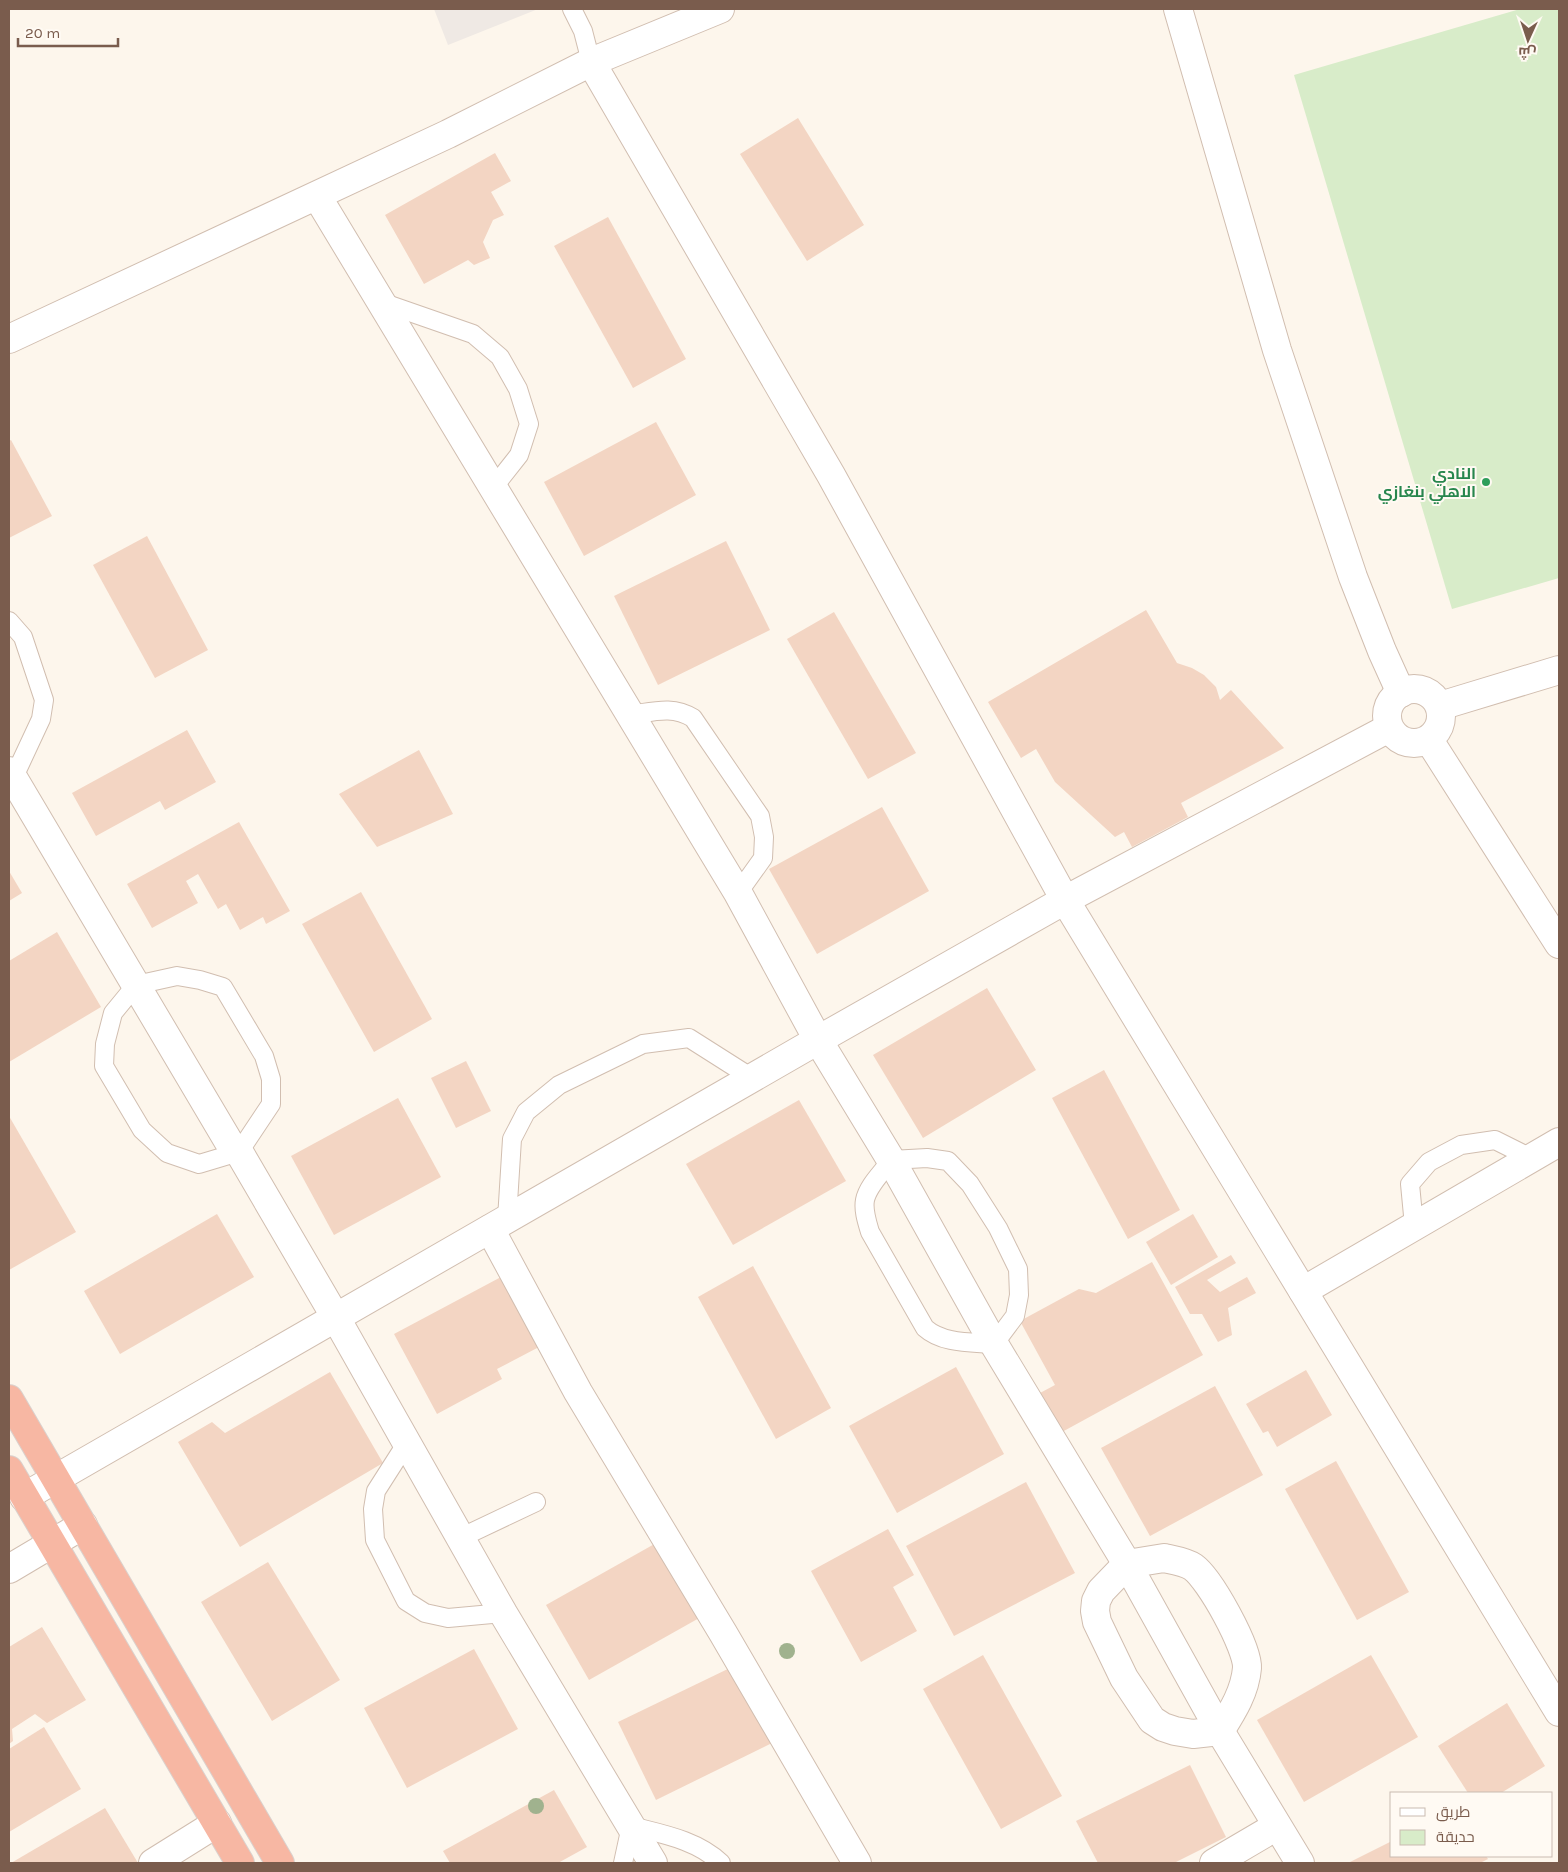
<svg xmlns="http://www.w3.org/2000/svg" width="1568" height="1872" font-family="Karla,Cairo,sans-serif">
	<style>
		.industrial { fill: #efe9e4 }
		.green { fill: #d8ecc9 }
		.building { fill: #f3d5c3 }
		.lines { fill: none; stroke-linecap: round; stroke-linejoin: round }
		.lane-casing { stroke: #d1beb0; stroke-width: 20 }
		.street-casing { stroke: #d1beb0; stroke-width: 30 }
		.highway-casing { stroke: #dad1cd; stroke-width: 30 }
		.lane { stroke: #fff; stroke-width: 18 }
		.street { stroke: #fff; stroke-width: 28 }
		.highway { stroke: #f7b7a3; stroke-width: 28 }
		.tree { fill: #a0b28e }
		.leisure-dot { fill: #2e9e5b; stroke: #fffaf3; stroke-width: 2 }
		.labels { text-anchor: middle; dominant-baseline: central; stroke-width: 4; stroke-linejoin: round; paint-order: stroke }
		.leisure-label { font-size: 16px; font-weight: bold; fill: #27864d; stroke: #fffaf3; text-anchor: end }
	</style>
	<rect width="100%" height="100%" fill="#fdf6ec"/>
	<polygon class="industrial" points="434,9 538,9 448,45"/>
	<polygon class="green" points="1520,9 1559,9 1559,578 1452,609 1294,75"/>
	<g class="building">
		<polygon points="798,118 864,225 807,261 740,154"/>
		<polygon points="495,153 511,181 491,192 504,215 493,220 483,242 490,258 474,265 468,260 424,284 385,215"/>
		<polygon points="608,217 686,359 633,388 554,246"/>
		<polygon points="656,422 696,495 584,556 544,482"/>
		<polygon points="11,440 52,516 9,538 9,441"/>
		<polygon points="147,536 208,650 155,678 93,565"/>
		<polygon points="726,541 770,630 658,685 614,596"/>
		<polygon points="1146,610 1177,663 1192,668 1204,675 1216,687 1220,700 1231,690 1284,748 1181,803 1188,817 1132,847 1124,832 1115,837 1055,782 1036,749 1021,758 988,702"/>
		<polygon points="834,612 916,753 868,779 787,639"/>
		<polygon points="187,730 216,782 165,810 160,801 96,836 72,793"/>
		<polygon points="419,750 453,814 377,847 339,794"/>
		<polygon points="882,807 929,891 817,954 769,869"/>
		<polygon points="239,822 290,911 266,924 263,917 240,930 226,904 218,909 198,874 186,881 198,903 152,928 127,884"/>
		<polygon points="9,871 22,893 9,901"/>
		<polygon points="361,892 432,1019 374,1052 302,924"/>
		<polygon points="57,932 101,1007 9,1062 9,961"/>
		<polygon points="987,988 1036,1070 923,1138 873,1055"/>
		<polygon points="466,1061 491,1111 456,1128 431,1078"/>
		<polygon points="1104,1070 1180,1210 1128,1239 1052,1098"/>
		<polygon points="398,1098 441,1177 334,1235 291,1156"/>
		<polygon points="799,1100 846,1181 733,1245 686,1164"/>
		<polygon points="9,1116 76,1232 9,1270"/>
		<polygon points="217,1214 254,1277 120,1354 84,1291"/>
		<polygon points="1193,1214 1218,1257 1171,1285 1146,1242"/>
		<polygon points="1231,1255 1236,1263 1207,1280 1220,1292 1247,1277 1256,1293 1228,1308 1232,1335 1218,1342 1202,1314 1190,1314 1175,1287"/>
		<polygon points="1152,1262 1203,1355 1062,1432 1040,1393 1055,1385 1020,1321 1079,1289 1096,1293"/>
		<polygon points="753,1266 831,1408 776,1439 698,1297"/>
		<polygon points="501,1277 539,1347 497,1369 502,1379 437,1414 394,1334"/>
		<polygon points="956,1367 1004,1454 897,1513 849,1426"/>
		<polygon points="1306,1370 1332,1415 1277,1447 1268,1431 1263,1433 1246,1404"/>
		<polygon points="330,1372 383,1463 240,1547 178,1442 212,1422 225,1433"/>
		<polygon points="1215,1386 1263,1475 1150,1536 1101,1448"/>
		<polygon points="1336,1461 1409,1592 1357,1620 1285,1489"/>
		<polygon points="1026,1482 1075,1573 954,1636 906,1546"/>
		<polygon points="888,1529 914,1575 893,1587 917,1631 861,1662 811,1571"/>
		<polygon points="658,1542 701,1617 589,1680 546,1605"/>
		<polygon points="268,1562 340,1680 272,1721 201,1602"/>
		<polygon points="42,1627 86,1700 47,1723 35,1714 12,1729 13,1741 9,1744 9,1647"/>
		<polygon points="474,1649 518,1729 407,1788 364,1708"/>
		<polygon points="983,1655 1062,1796 1001,1829 923,1689"/>
		<polygon points="1371,1655 1418,1737 1304,1802 1257,1720"/>
		<polygon points="734,1666 772,1743 656,1800 618,1722"/>
		<polygon points="1507,1703 1545,1766 1501,1793 1468,1793 1438,1746"/>
		<polygon points="44,1727 81,1789 9,1832 9,1749"/>
		<polygon points="1190,1765 1226,1837 1174,1863 1098,1863 1076,1821"/>
		<polygon points="554,1790 587,1847 558,1863 450,1863 443,1851"/>
		<polygon points="105,1808 138,1863 11,1863"/>
		<polygon points="1392,1841 1392,1856 1486,1856 1488,1859 1480,1863 1348,1863"/>
	</g>
	<g class="lines">
		<g class="lane-casing">
			<g id="lane">
				<polyline points="572,9 583,31 591,62"/>
				<polyline points="381,302 473,334 500,357 518,389 529,424 519,455 493,488"/>
				<polyline points="9,621 23,637 44,700 41,719 13,779 9,779"/>
				<path d="M629,715C653,712 672,705 693,718L760,816L764,837L763,858L738,893"/>
				<polygon points="177,976 200,980 223,987 264,1056 271,1079 271,1104 239,1152 199,1164 167,1153 142,1130 104,1066 105,1044 113,1013 136,985"/>
				<path d="M927,1158L948,1161L970,1184L998,1228L1018,1269L1019,1295L1015,1316L994,1344C971,1342 943,1344 925,1328L870,1232C867,1222 863,1210 865,1200C868,1185 883,1172 891,1160Z"/>
				<polyline points="507,1219 512,1139 526,1112 559,1085 643,1044 689,1038 752,1078"/>
				<polyline points="1414,1226 1410,1184 1429,1162 1461,1145 1495,1140 1531,1158"/>
				<polyline points="406,1444 376,1491 373,1509 375,1540 406,1601 425,1613 448,1618 503,1613"/>
				<polyline points="460,1538 536,1502"/>
				<path d="M623,1863L631,1826C662,1834 697,1840 721,1863"/>
			</g>
		</g>
		<g class="street-casing">
			<g id="street">
				<polyline points="1178,9 1277,350 1353,577 1382,651 1401,693"/>
				<polyline points="591,62 831,475 1065,900 1559,1712"/>
				<polyline points="317,196 738,893 818,1040 891,1160 994,1344 1127,1564 1220,1731 1300,1863"/>
				<polyline points="9,339 448,134 591,62 720,9"/>
				<circle cx="1414" cy="716" r="27"/>
				<polyline points="1440,706 1559,670"/>
				<polyline points="1429,740 1559,944"/>
				<polyline points="9,771 233,1149 239,1152 336,1318 503,1613 653,1863"/>
				<polyline points="490,1229 578,1392 723,1633 857,1863"/>
				<polyline points="1303,1291 1559,1142"/>
				<polyline points="24,1497 818,1040 1065,900 1389,728"/>
				<path d="M1164,1558C1173,1560 1186,1562 1193,1567C1210,1579 1248,1648 1247,1668C1245,1692 1232,1712 1220,1731L1193,1734L1175,1731L1163,1727L1152,1720L1124,1678L1097,1622L1095,1611L1096,1601L1101,1591L1127,1564Z"/>
				<polyline points="9,1569 83,1525"/>
				<polyline points="153,1863 217,1823"/>
				<polyline points="1214,1863 1277,1826"/>
			</g>
		</g>
		<g class="highway-casing">
			<g id="highway">
				<polyline points="9,1399 280,1863"/>
				<polyline points="9,1470 240,1863"/>
			</g>
		</g>
		<use href="#lane" class="lane"/>
		<use href="#street" class="street"/>
		<use href="#highway" class="highway"/>
	</g>
	<g class="tree">
		<circle cx="787" cy="1651" r="8"/>
		<circle cx="536" cy="1806" r="8"/>
	</g>
	<circle class="leisure-dot" cx="1486" cy="482" r="5"/>
	<g class="labels">
		<g class="leisure-label">
			<text x="1476" y="473">النادي<tspan x="1476" dy="18">الاهلي بنغازي</tspan></text>
		</g>
	</g>
	<rect width="1568" height="1872" fill="none" stroke="#7a5c4d" stroke-width="20"/>
	<rect x="1390" y="1792" width="162" height="65" fill="#fffaf3" stroke="#cabbb1"/>
	<rect x="1400" y="1808" width="25" height="8" fill="#ffffff" stroke="#cabbb1"/>
	<text x="1436" y="1817" font-size="15" fill="#7a5c4d">طريق</text>
	<rect x="1400" y="1830" width="25" height="15" fill="#d8ecc9" stroke="#cabbb1"/>
	<text x="1436" y="1842" font-size="15" fill="#7a5c4d">حديقة</text>
	<g transform="translate(1528 40) rotate(183)" stroke="#fffaf3" stroke-width="4" paint-order="stroke">
	<path d="M0-4L9 19L0 12L-9 19Z" fill="#7a5c4d"/>
	<text y="-8" font-size="14" font-weight="bold" text-anchor="middle" fill="#7a5c4d">ش</text>
	</g>
	<path d="M18 38v8h100v-8" fill="none" stroke="#7a5c4d" stroke-width="2.5"/>
	<text x="25" y="38" font-size="15" fill="#7a5c4d" stroke="#fffaf3" stroke-width="4" paint-order="stroke">20 m</text>
</svg>
